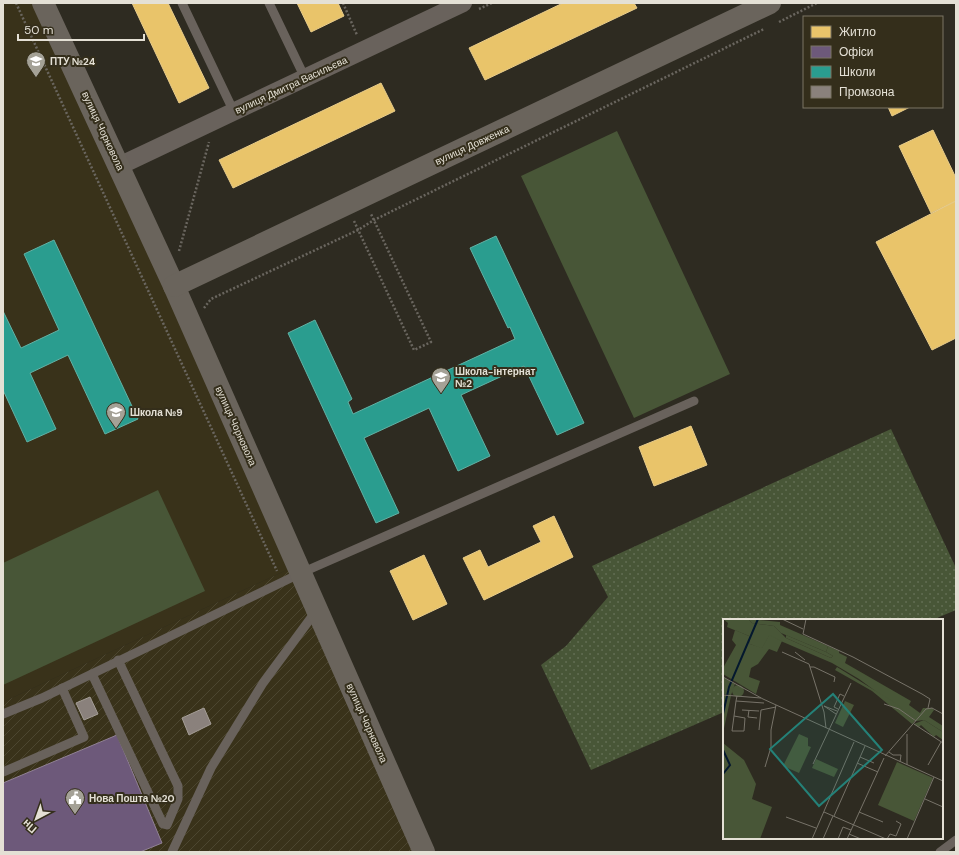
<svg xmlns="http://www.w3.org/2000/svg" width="959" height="855" font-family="'DM Sans',sans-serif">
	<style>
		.industrial { fill: url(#industrial-furrows) }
		.built { fill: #39321a }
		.green { fill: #485637 }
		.garden { fill: url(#garden-dots) }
		.homes { fill: #e9c46a; stroke: #e8cc8a }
		.offices { fill: #6d597a; stroke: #918295 }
		.schools { fill: #2a9d8f; stroke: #62b1a4 }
		.industry { fill: #8a817c; stroke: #a59e97 }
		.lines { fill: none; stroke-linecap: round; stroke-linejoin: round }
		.path { stroke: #6a665f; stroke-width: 2.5; stroke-dasharray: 2 2; stroke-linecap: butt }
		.lane { stroke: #69625c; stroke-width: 9 }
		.street { stroke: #69625c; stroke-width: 18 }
		.secondary { stroke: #6a645c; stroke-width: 22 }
		.labels { text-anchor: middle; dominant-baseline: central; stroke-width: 4; stroke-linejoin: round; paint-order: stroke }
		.poi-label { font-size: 10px; font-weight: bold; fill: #e4e0d5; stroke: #342e1b; text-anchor: start }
		.street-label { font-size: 10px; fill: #e4e0d5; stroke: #342e1b }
		.inset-river { fill: none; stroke: #04182e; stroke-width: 2 }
		.inset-road { fill: none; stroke: #777369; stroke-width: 1 }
		.view { fill: #248178; fill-opacity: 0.15; stroke: #248178; stroke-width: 2 }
		.inset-edge { fill: none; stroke: #e4e0d5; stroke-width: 2 }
	</style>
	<defs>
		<pattern id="industrial-furrows" width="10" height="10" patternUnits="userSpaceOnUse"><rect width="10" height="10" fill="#39321a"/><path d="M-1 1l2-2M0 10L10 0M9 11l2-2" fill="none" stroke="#4c4630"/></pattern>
		<pattern id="garden-dots" width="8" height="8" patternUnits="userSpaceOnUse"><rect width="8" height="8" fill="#485637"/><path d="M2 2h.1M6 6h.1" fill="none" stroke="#626e53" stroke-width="1.8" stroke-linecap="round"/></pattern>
	</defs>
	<rect width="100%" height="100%" fill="#2e2b21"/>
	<polygon class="industrial" points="291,568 416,852 3,852 3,702"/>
	<polygon class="built" points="3,3 35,3 291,568 3,702"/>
	<g class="green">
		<polygon points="617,131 730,374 634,418 521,176"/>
		<polygon points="158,490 205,591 3,685 3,563"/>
	</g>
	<polygon class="garden" points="891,429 956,568 956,610 932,620 724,620 724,712 591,770 541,665 566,646 608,597 592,566"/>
	<g class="homes">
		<polygon points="132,3 168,3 209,88 179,103"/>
		<polygon points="297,3 338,3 344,16 311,32"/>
		<polygon points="563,3 634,3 637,8 485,80 469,48"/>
		<polygon points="381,83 395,111 233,188 219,160"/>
		<polygon points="888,107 910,107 892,116"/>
		<polygon points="933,130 956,178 956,201 931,213 899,146"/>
		<polygon points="956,201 956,338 932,350 876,242"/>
		<polygon points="691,426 707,465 654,486 639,447"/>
		<polygon points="554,516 573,557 484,600 463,558 480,550 488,567 541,542 533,526"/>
		<polygon points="424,555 447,604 413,620 390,571"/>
	</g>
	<polygon class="offices" points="117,735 162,843 140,852 3,852 3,783"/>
	<g class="schools">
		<polygon points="496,236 584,423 557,435 524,366 461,395 490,456 458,471 429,408 364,438 399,513 376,523 288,333 315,320 352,399 348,402 353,414 515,339 510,327 508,328 470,248"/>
		<polygon points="54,240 138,419 105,434 68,355 30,373 56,429 27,442 3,390 3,311 21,348 59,330 24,254"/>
	</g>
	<g class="industry">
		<polygon points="90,697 98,714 84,720 76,703"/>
		<polygon points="204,708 211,724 189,735 182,718"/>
	</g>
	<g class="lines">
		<g class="path">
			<polyline points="16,3 277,571"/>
			<polyline points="343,3 357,35"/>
			<polyline points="479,9 492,3"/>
			<polyline points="779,22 817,3"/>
			<polyline points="354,221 414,350 431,342 371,214"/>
			<polyline points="179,251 209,142"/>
			<polyline points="204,308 211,299 358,230 374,220 764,29"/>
		</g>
		<g class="lane">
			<polyline points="182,3 234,112"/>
			<polyline points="269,3 305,78"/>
			<polyline points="92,674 163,824 167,825 178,799 178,786 118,660"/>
			<polyline points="3,714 42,698 301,573 694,401"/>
			<polyline points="3,772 84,737 62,688"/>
			<polyline points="172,852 211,768 263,683 316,611"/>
			<polyline points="940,852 956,840"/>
		</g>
		<polyline class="street" points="119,166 463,3"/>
		<g class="secondary">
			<polyline points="43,3 174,286 424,852"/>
			<polyline points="174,286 770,3"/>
		</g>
	</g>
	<defs>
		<g id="university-pin" transform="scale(1)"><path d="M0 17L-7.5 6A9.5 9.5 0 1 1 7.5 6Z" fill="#a4a196" stroke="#342e1b"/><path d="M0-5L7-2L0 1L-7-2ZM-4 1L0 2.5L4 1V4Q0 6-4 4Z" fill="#fff"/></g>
		<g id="school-pin" transform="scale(1)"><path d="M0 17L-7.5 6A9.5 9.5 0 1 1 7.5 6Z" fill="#a4a196" stroke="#342e1b"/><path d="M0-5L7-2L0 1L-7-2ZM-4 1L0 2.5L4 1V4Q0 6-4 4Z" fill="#fff"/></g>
		<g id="civic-pin" transform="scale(1)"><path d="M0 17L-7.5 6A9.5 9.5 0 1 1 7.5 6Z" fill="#a4a196" stroke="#342e1b"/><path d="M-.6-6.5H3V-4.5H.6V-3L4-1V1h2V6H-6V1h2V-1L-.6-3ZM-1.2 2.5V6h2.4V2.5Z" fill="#fff"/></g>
	</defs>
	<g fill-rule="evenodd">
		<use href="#university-pin" x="36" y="61"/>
		<use href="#school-pin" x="441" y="377"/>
		<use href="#school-pin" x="116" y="412"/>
		<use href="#civic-pin" x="75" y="798"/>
	</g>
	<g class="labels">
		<g class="poi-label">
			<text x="50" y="61">ПТУ №24</text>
			<text x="455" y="371">Школа-інтернат<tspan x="455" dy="12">№2</tspan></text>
			<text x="130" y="412">Школа №9</text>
			<text x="89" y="798">Нова Пошта №20</text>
		</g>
		<g class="street-label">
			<text transform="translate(291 85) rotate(-25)">вулиця Дмитра Васильєва</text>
			<text transform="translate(103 131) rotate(65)">вулиця Чорновола</text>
			<text transform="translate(472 145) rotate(-25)">вулиця Довженка</text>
			<text transform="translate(236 426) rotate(66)">вулиця Чорновола</text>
			<text transform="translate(367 723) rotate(66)">вулиця Чорновола</text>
		</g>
	</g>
	<g transform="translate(723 619)">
		<rect width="220" height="220" fill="#2e2b21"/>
		<path d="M0,0H25L29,4L51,7L63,19L108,39L110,37L103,33L105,27L116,32V34L124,38L122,44L188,82L186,86L197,94L200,89H209L211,91L206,98L220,107V113L201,101L193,102L136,60L109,44L46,17L39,30L27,25L26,17L4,8L5,4ZM9 72a6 6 0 1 1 12 0a6 6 0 1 1-12 0ZM0,76L8,77L0,114ZM122,82L131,86L120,108L112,104ZM0,124L21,141L33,165L29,180L49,188L37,220H0ZM93,140L115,150L111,158L89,149ZM174,143L210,159L191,202L155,186Z" fill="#485637"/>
		<path d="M25,0L57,3V6L105,27L103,33L58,14L51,7L29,4ZM12,11L26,17L27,25L39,29L46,16L59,22L54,33L46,30L35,45L28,49L26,58L37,62L33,75L0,55V49L13,26L9,21ZM114,48L174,85L192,102L189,105L149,72L112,51ZM0,58L12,65L8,76L0,75ZM201,101L220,113V121L213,116L211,118L198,106L196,108L191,105Z" fill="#485637"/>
		<path d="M63,16L103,33L110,37L108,39L63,19ZM76,115L85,119V127L88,128L76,154L60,147Z" fill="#485637"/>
		<path class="inset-river" d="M0,95L6,68L35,0M0,131L7,146L0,155"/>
		<path class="inset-road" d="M59,0L80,10M83,0L80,15L130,38L199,75L207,80L205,89M59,33L86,45L101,93L103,109M72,33L82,41M87,48H91L112,58L111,63M0,58L40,80L220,162M0,76L38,79M14,77L13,82L41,84M161,85L176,90L193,102M115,90L111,88L117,75L121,77M19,91L36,92M26,91L25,98L34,99M113,95L101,87L114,92M11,97L22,99L21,112H9L13,82M191,105L220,124M36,111L38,91L53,88M166,133L170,136H178L177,143M162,137L203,90L209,89L220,95M137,138L151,144M134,144L155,153M90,145L128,64M184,146V115M205,146L218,123M42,148L48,128V111L53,86M202,180L220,188M101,193L163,220M136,193L160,203M111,197L142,127M63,198L93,209M126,215L138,220M89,220L131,123M100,220L110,197M115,220L120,208L128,211M124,220L161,139M164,220L167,215L173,217L178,205L173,202M184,220L211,158"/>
		<path class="view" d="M110,75L159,131L96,187L47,130Z"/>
		<rect width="220" height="220" class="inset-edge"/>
	</g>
	<rect width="959" height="855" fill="none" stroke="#e4e0d5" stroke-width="8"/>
	<rect x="803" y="16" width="140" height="92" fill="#342e1b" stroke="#7a7565"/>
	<rect x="811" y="26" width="20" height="12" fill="#e9c46a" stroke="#7a7565"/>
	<text x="839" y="36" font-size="12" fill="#e4e0d5">Житло</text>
	<rect x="811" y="46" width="20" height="12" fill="#6d597a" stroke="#7a7565"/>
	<text x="839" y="56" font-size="12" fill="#e4e0d5">Офіси</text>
	<rect x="811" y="66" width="20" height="12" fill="#2a9d8f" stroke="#7a7565"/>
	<text x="839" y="76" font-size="12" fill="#e4e0d5">Школи</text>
	<rect x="811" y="86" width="20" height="12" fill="#8a817c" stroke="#7a7565"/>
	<text x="839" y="96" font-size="12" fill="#e4e0d5">Промзона</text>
	<g transform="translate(36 819) rotate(221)" stroke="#342e1b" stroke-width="3" paint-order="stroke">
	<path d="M0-3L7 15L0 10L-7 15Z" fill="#e4e0d5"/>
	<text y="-6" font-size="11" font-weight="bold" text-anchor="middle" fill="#e4e0d5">Пн</text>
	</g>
	<path d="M18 34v6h126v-6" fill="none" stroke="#e4e0d5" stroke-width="2"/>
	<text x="24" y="34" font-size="12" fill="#e4e0d5" stroke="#342e1b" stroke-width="3" paint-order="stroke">50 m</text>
</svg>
